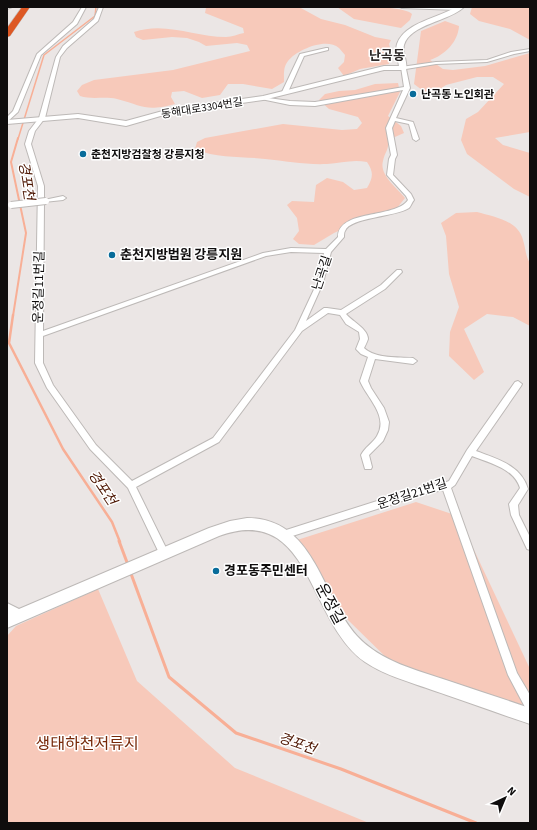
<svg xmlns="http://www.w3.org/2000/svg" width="537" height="830" font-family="'Source Sans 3','Noto Sans KR',sans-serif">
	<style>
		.green { fill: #f7c9ba }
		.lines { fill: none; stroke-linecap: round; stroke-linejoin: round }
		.stream-far3 { stroke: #f8af96; stroke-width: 1.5 }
		.stream-far2 { stroke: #f8af96; stroke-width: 2 }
		.stream-far1 { stroke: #f8af96; stroke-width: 2.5 }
		.stream { stroke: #f8af96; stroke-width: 3 }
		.street-casing { stroke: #bdb9b7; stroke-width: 2 }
		.secondary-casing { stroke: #bdb9b7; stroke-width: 2 }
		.highway-casing { stroke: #c5c5c5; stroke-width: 1 }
		.street { fill: #fff; fill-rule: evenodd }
		.secondary { fill: #fff; fill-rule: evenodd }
		.highway { fill: #dd5824; fill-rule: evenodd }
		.street-bridge-casing { stroke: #bdb9b7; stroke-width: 8; stroke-linecap: butt }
		.street-bridge { stroke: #fff; stroke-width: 6 }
		.poi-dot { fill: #086c9a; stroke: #fff; stroke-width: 1.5 }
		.labels { text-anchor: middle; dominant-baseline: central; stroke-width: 3; stroke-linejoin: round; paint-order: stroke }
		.far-poi-label { font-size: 11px; font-weight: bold; fill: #0f0d0d; stroke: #fff; text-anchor: start }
		.far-street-label { font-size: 11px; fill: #0f0d0d; stroke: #fff }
		.far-quarter-label { font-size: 13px; font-weight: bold; fill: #2d2928; stroke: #fff }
		.poi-label { font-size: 13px; font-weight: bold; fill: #0f0d0d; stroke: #fff; text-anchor: start }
		.street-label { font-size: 13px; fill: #0f0d0d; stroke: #fff }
		.water-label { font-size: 14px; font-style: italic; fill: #4e1703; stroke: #fff }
		.near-street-label { font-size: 16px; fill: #0f0d0d; stroke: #fff }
		.near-park-label { font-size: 16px; fill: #782a0a; stroke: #fff }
	</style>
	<rect width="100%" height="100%" fill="#ebe6e5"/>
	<g class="green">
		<path d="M204,7H299L321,19L345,25L375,37L391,40L389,44L391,51L389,64L360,69L344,76L338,68L344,62L345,55C343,53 341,50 339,48C326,37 297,50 288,61C283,67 284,75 284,82L272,89L243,84H228L220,95L202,98L184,91L172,92L171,97L175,104C145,112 144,106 117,99C105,96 92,100 80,96L77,91L82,85L94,80L173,70L250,51L247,45L237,43L206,46L199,42L187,38L172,37L143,40L136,37L134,32C165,21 195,37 226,37C232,37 238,34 244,33L243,28L205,13L206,8Z"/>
		<path d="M337,7C353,7 402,5 412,14L410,20L401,28L354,19Z"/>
		<polygon points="472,7 530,7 530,40 510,29 479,21 470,14"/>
		<path d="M445,21L459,26C458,42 445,55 430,60L443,69L453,70L485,66L530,53V132L495,138L503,145L530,153V197L514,189L467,154L461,140L466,119L478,112L504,84L493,77H477L446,85L434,93H426L414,84L421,31Z"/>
		<path d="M398,83L400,92L388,116L401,126L404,133L388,140C389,151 385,151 383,161C379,175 397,188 405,198L393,213L358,222L334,233L314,245L299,244L293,239L299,231L297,218L287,205L292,201L314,202L316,185L327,178L343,182L354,190L367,188C373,178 374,172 367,162C353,159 341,163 327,164C306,165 286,161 265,159C241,156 218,159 195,149L197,142L205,138L283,124L342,130L357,129L362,123L358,117L329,109L319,100L325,94L339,91L355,90L375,84Z"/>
		<path d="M477,212C494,217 518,220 523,240C526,249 525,255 530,263V326L513,317L487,314L464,329L484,372L474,380L449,356L450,332L459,307L449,274L446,236L441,223L456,213Z"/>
		<polygon points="416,502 458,516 530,669 530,702 525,709 400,671 348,620 294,541"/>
		<polygon points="98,589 137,681 235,768 369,823 7,823 7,636 16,626"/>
	</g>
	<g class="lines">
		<polyline class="stream-far3" points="18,139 44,55 95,16 96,7"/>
		<polyline class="stream-far2" points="13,316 26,233 11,162 18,138"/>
		<polyline class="stream-far1" points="13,315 9,343 63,449 112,522 120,542"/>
		<g class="stream">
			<polyline points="119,541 128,565"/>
			<polyline points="130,571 169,677 236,733 341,769 476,823"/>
		</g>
		<g class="street-casing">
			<g id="street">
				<polygon points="7,7 12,7 7,9"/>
				<polygon points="82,7 86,7 77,24 41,55 18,112 7,122 7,117 13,111 37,54 73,22"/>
				<path d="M99,7H103L98,21L67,48L60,57L45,118L35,131L31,144L44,186V200L63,196L66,198L63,200L44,202L43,331L263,253L291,248L326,249L338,237C338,209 395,219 408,200L406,196L387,175L389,159L391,155L386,128L403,90L315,106L290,105L261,99V97L290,101L315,102L404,87L401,67L436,62L487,60L511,52L530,49V51L514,54L487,62L436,64L406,69L410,88L396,118L413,122L419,139L416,141L413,139L409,124L395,121L392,128L397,155L395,159L393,175L411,194L414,200C412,202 411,206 409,208C396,217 350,217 345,231C344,232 344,236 344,237L331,252L323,283L306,321L324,308H327L341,310L381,285L397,270H401L402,272L385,289L346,314C353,322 368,329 368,339C367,342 365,346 364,348C376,359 398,357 413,358L417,361L413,364L375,359L368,381L371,388L384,408L389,422L388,430L383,441L369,455L372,467L371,469H365L361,455C365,447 373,443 377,436C389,416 367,398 360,381L368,357L361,354L356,349L360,339L359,332L346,324L340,315L328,313L302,331L219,442L136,487L169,554L167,557L164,558L161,557L128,488L90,449L47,388L35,363L38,186L25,144L29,131L39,118L56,57L63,46L94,19ZM291,252L324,253L317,283L295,330L213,438L132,481L96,445L53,385L43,363V336L266,256Z"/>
				<polygon points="400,7 458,8 460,9 458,10 402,8"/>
				<polygon points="326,48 328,48 328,50 304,56 288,92 283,93 282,92 300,54"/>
				<path d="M518,381L522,384L521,386L476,451C497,459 521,465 528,489L518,505L519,515L530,537V550L527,549L511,515L509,504L520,488C514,468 489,463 472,456L455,485L451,488L517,673L530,695V710L526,709L508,675L443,490L421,495L283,539L280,538L278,535L280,532L283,531L421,487L444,483L449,481L467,450L515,382Z"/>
			</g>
		</g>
		<g class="secondary-casing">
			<g id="secondary">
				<path d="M456,7H464C450,21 410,24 404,45C402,53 408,62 406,70H384L263,100L171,113L126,126L78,118L7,124V120L78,114L126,121L170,109L263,96L384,66H399C398,59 395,51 397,44C405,22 439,18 456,7Z"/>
				<path d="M247,518C315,518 321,596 357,636C381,662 417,670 449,681C476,690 503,699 530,708V724C497,713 465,701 432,690C410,682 386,676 365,662C307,622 312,502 219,536L7,628V603L19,609L209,528L230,521Z"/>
			</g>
		</g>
		<g class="highway-casing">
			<polygon id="highway" points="22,7 30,7 10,36 7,37 7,28"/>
		</g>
		<use href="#street" class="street"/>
		<use href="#secondary" class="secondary"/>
		<use href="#highway" class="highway"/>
		<g class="street-bridge-casing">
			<polyline id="street-bridge" points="11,205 46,201"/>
		</g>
		<use href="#street-bridge" class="street-bridge"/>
	</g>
	<g class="poi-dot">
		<circle cx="413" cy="94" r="4"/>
		<circle cx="83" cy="154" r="4"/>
		<circle cx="112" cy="255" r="4"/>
		<circle cx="216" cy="571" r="4"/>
	</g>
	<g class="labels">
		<g class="far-poi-label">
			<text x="421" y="94">난곡동 노인회관</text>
			<text x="91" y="154">춘천지방검찰청 강릉지청</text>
		</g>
		<g class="far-street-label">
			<text transform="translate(202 108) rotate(-9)">동해대로3304번길</text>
		</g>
		<g class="far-quarter-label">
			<text x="387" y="56">난곡동</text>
		</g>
		<g class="poi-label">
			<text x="120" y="255">춘천지방법원 강릉지원</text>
			<text x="224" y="571">경포동주민센터</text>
		</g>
		<g class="street-label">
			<text transform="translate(322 273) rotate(-72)">난곡길</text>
			<text transform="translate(39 287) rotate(-89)">운정길11번길</text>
			<text transform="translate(412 494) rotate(-18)">운정길21번길</text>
		</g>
		<g class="water-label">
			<text transform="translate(26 181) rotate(81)">경포천</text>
			<text transform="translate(102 488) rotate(56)">경포천</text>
			<text transform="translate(297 744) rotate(19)">경포천</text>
		</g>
		<g class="near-street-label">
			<text transform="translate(330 604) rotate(62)">운정길</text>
		</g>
		<g class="near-park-label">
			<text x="87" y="744">생태하천저류지</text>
		</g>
	</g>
	<rect width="537" height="830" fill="none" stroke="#0f0d0d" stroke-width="16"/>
	<g transform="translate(505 798) rotate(44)" stroke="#ffffff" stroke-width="3" paint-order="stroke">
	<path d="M0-3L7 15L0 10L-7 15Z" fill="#0f0d0d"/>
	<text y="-6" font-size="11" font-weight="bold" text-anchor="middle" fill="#0f0d0d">N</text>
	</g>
</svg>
